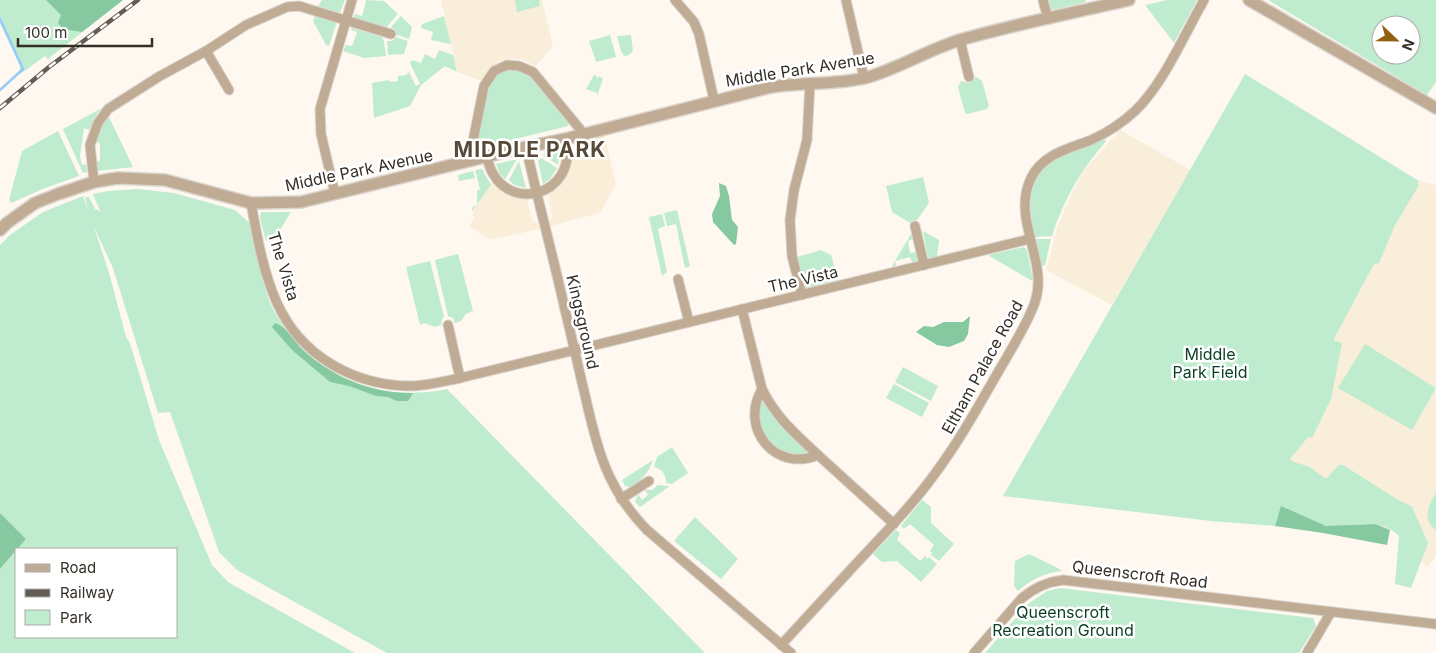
<svg xmlns="http://www.w3.org/2000/svg" width="1436" height="653" font-family="Inter,sans-serif">
	<style>
		.commercial { fill: #faeed9 }
		.education { fill: #f8eed9 }
		.green { fill: #bfecce; fill-rule: evenodd }
		.forest { fill: #86c89f }
		.lines { fill: none; stroke-linecap: round; stroke-linejoin: round }
		.stream { stroke: #98cbfd; stroke-width: 2.5 }
		.minor-casing { stroke: #d9d4cc; stroke-width: 11 }
		.tertiary-casing { stroke: #d9d4cc; stroke-width: 14 }
		.minor { stroke: #c0ab94; stroke-width: 9 }
		.tertiary { stroke: #c0ab94; stroke-width: 11 }
		.rail-casing { stroke: #625d55; stroke-width: 4.5 }
		.rail { stroke: #fff; stroke-width: 2.5; stroke-dasharray: 8; stroke-linecap: butt }
		.labels { text-anchor: middle; dominant-baseline: central; stroke-width: 5; stroke-linejoin: round; paint-order: stroke }
		.street-label { font-size: 16px; fill: #332e26; stroke: #fff }
		.park-label { font-size: 16px; fill: #0a3f25; stroke: #fff }
		.district-label { font-size: 21px; font-weight: bold; letter-spacing: 1px; fill: #574a39; stroke: #fff }
	</style>
	<rect width="100%" height="100%" fill="#fef8f0"/>
	<g class="commercial">
		<polygon points="604,134 616,184 600,213 550,226 549,223 552,216 548,193 551,190 570,149 573,146 594,141 598,135"/>
		<polygon points="493,181 505,191 527,199 532,220 539,225 539,229 490,240 470,226 474,218 473,211"/>
	</g>
	<g class="education">
		<polygon points="441,0 542,0 553,46 535,67 527,61 521,59 508,59 501,60 490,68 482,81 457,72"/>
		<polygon points="1120,130 1190,170 1112,305 1046,270 1058,225 1073,191 1084,171"/>
		<polygon points="1419,181 1436,185 1436,556 1427,567 1395,532 1375,524 1270,468 1320,398 1335,337"/>
		<polygon points="491,185 496,190 483,212 475,229 470,226 474,218 473,211"/>
	</g>
	<g class="green">
		<polygon points="0,0 123,0 48,59 45,56 19,75 20,66 0,23"/>
		<polygon points="322,0 345,0 340,13 318,6"/>
		<polygon points="365,0 384,1 398,14 384,30 353,20 355,14 362,16 366,1"/>
		<polygon points="515,0 539,0 540,6 517,12"/>
		<polygon points="1049,0 1085,0 1086,2 1051,10"/>
		<polygon points="1167,0 1197,0 1174,43 1145,5"/>
		<path d="M1268,0H1436V82L1427,95ZM1381,25H1411V55H1381Z"/>
		<polygon points="315,15 337,22 329,46 326,45 313,21"/>
		<polygon points="401,16 412,27 409,39 397,35 395,30 391,27"/>
		<polygon points="444,16 451,44 431,40 433,32 421,28 422,24"/>
		<polygon points="352,28 382,37 384,42 386,56 364,58 343,51 346,45 352,46 357,32 351,30"/>
		<polygon points="610,35 616,57 596,62 589,41"/>
		<polygon points="631,35 633,51 629,55 624,56 621,51 617,36"/>
		<polygon points="396,37 408,41 404,54 388,55 387,41 392,41"/>
		<polygon points="439,50 453,55 457,72 445,66 421,85 410,106 374,118 372,83 389,80 390,82 398,81 398,76 406,75 409,72 416,86 420,84 410,63 412,60 421,63 425,54 435,59"/>
		<polygon points="508,70 518,70 529,74 569,123 568,126 478,148 474,147 489,84 496,75"/>
		<path d="M1245,74L1419,181L1417,184L1419,185L1395,225L1379,263L1374,264L1335,337L1334,341L1342,343L1331,399L1312,438L1308,437L1290,459C1296,465 1302,463 1309,467C1316,470 1320,477 1327,478L1339,465H1343L1395,498L1412,507L1428,543L1411,588L1395,584L1399,536C1380,516 1351,528 1328,526C1317,525 1292,512 1281,507L1275,526L1211,521L1003,496Z"/>
		<polygon points="594,75 597,76 597,79 599,76 603,79 597,96 597,93 586,89"/>
		<polygon points="976,77 982,81 989,106 987,109 968,114 965,113 958,87 961,81 969,83"/>
		<polygon points="102,108 97,114 89,130 84,128 80,156 82,165 86,164 87,172 83,173 63,129"/>
		<polygon points="108,115 133,167 97,171 95,162 100,161 100,143 95,142 104,118"/>
		<polygon points="58,131 79,176 45,188 11,203 9,200 22,151"/>
		<path d="M1104,139L1106,141C1082,169 1063,200 1052,236L1035,237C1028,206 1026,176 1057,158C1066,153 1077,151 1086,147C1092,145 1098,142 1104,139Z"/>
		<polygon points="560,148 558,165 543,155 545,152"/>
		<polygon points="541,158 557,168 550,179 543,184 538,161"/>
		<polygon points="517,159 505,179 500,174 496,164"/>
		<polygon points="519,161 526,188 514,185 509,180"/>
		<polygon points="482,169 491,185 472,211 472,208 477,204 477,191 480,189 475,170"/>
		<polygon points="473,171 475,178 459,181 458,175"/>
		<polygon points="923,177 929,203 917,220 912,221 910,223 892,212 886,186"/>
		<path d="M138,189L174,193L235,210L251,224C256,248 262,288 273,309C306,374 377,404 447,389L705,653H387L237,570L219,552L170,412L158,413L113,268L94,227L110,276L126,337L130,343L159,440L212,565L228,582L355,653H0V569L16,551V637H176V549H17L26,539L0,513V245L10,235L43,212L83,196L88,211L85,197H89L95,209L100,211L93,194L108,191Z"/>
		<polygon points="677,210 690,266 685,268 676,224 667,226 664,213"/>
		<polygon points="261,212 291,212 275,238 266,241 260,218"/>
		<polygon points="662,214 665,226 658,229 667,272 662,276 649,217"/>
		<polygon points="923,231 939,240 937,257 929,258 928,257"/>
		<polygon points="911,234 913,239 908,241 910,253 916,252 917,261 912,262 910,257 895,261 896,266 892,267 892,266"/>
		<polygon points="1036,239 1051,239 1045,265 1042,266"/>
		<polygon points="1024,247 1027,250 1033,280 1032,281 988,255"/>
		<polygon points="821,250 831,255 838,280 806,288 797,257"/>
		<polygon points="458,254 473,311 466,314 461,321 455,323 453,318 448,316 435,260"/>
		<polygon points="430,261 444,317 442,319 441,325 435,327 424,323 420,325 406,267"/>
		<polygon points="1365,344 1436,388 1412,430 1338,388"/>
		<polygon points="903,367 938,386 931,401 895,382"/>
		<polygon points="894,384 929,403 922,417 886,398"/>
		<path d="M762,398L777,422L809,453C783,460 759,439 758,413C758,408 760,403 762,398Z"/>
		<path d="M672,447L688,473L672,484L666,483C666,474 662,469 654,467L657,457Z"/>
		<path d="M653,460C649,472 642,480 631,487L625,486L622,480Z"/>
		<polygon points="658,485 670,486 640,507 635,502 638,494 642,500 648,495 645,490 652,490"/>
		<path d="M1436,493V530C1422,520 1428,505 1436,493Z"/>
		<polygon points="922,500 931,507 931,523 954,544 939,561 931,555 932,553 930,551 934,545 910,524 904,529 901,526"/>
		<polygon points="695,517 738,559 721,579 674,541"/>
		<polygon points="896,530 900,533 897,540 920,561 925,556 928,559 929,557 937,564 921,582 897,561 882,562 873,554"/>
		<path d="M1029,554L1056,567L1062,571C1044,573 1032,579 1018,591L1014,586L1015,561Z"/>
		<polygon points="1060,588 1313,618 1316,626 1299,653 985,653 1028,604 1047,591"/>
	</g>
	<g class="forest">
		<polygon points="46,0 123,0 82,32 63,29 58,23 61,15"/>
		<polygon points="719,183 726,186 729,196 732,220 738,227 736,244 734,245 713,222 712,214 720,196"/>
		<polygon points="970,316 968,334 964,341 949,347 937,345 916,332 924,326 933,327 944,322 963,322"/>
		<path d="M275,323C288,327 294,341 303,350C333,377 372,394 413,393L408,401H397L388,397L376,396L349,386L330,382L292,350L272,327Z"/>
		<polygon points="1281,506 1326,526 1375,524 1390,530 1387,545 1323,533 1275,526"/>
		<polygon points="0,513 26,539 0,569"/>
	</g>
	<g class="lines">
		<polyline class="stream" points="0,19 23,69 0,90"/>
		<g class="minor-casing">
			<g id="minor">
				<polyline points="675,0 694,22 699,34 714,100"/>
				<polyline points="846,0 864,78"/>
				<polyline points="1043,0 1048,19"/>
				<polyline points="960,40 969,77"/>
				<polyline points="206,51 229,90"/>
				<path d="M526,147C538,202 553,255 565,310C572,338 578,366 585,395C597,449 607,489 647,530L791,653"/>
				<path d="M487,157C500,219 581,196 565,139"/>
				<polyline points="469,161 484,86 494,71 507,65 519,66 533,72 584,134"/>
				<polyline points="94,182 90,145 98,123 108,109 160,76 206,51 246,25 287,7 299,6 391,34"/>
				<polyline points="335,194 321,134 320,109 352,0"/>
				<path d="M251,203C257,236 263,272 277,303C301,356 354,386 412,386C428,386 445,381 460,378L1030,239"/>
				<polyline points="915,226 924,265"/>
				<polyline points="678,279 689,322"/>
				<polyline points="802,295 792,256 790,220 794,190 807,140 810,83"/>
				<path d="M742,309L762,389C777,419 794,432 818,455"/>
				<polyline points="448,325 460,378"/>
				<path d="M762,389C739,428 775,473 818,455L894,524"/>
				<polyline points="621,499 649,481"/>
				<path d="M781,645C805,619 829,593 853,567C881,537 910,508 934,475C958,443 977,409 997,374C1009,353 1027,325 1035,302C1049,261 1011,220 1031,178C1043,154 1068,149 1091,140C1107,133 1122,123 1135,111C1164,83 1184,35 1204,0"/>
				<path d="M974,653L1022,598C1035,587 1047,582 1063,580L1436,624"/>
				<polyline points="1307,653 1331,612"/>
			</g>
		</g>
		<g class="tertiary-casing">
			<g id="tertiary">
				<polyline points="1249,0 1436,108"/>
				<path d="M0,230L7,223L35,203L58,194L94,182L118,178L165,180L251,203L301,202L517,149L565,139L771,87C802,82 834,85 865,78C898,69 927,50 960,40C1015,24 1073,13 1129,0"/>
			</g>
		</g>
		<use href="#minor" class="minor"/>
		<use href="#tertiary" class="tertiary"/>
		<g class="rail-casing">
			<polyline id="rail" points="0,108 49,67 138,0"/>
		</g>
		<use href="#rail" class="rail"/>
	</g>
	<g class="labels">
		<g class="street-label">
			<text transform="translate(800 69) rotate(-9)">Middle Park Avenue</text>
			<text transform="translate(359 170) rotate(-12)">Middle Park Avenue</text>
			<text transform="translate(284 266) rotate(73)">The Vista</text>
			<text transform="translate(803 279) rotate(-13)">The Vista</text>
			<text transform="translate(583 322) rotate(77)">Kingsground</text>
			<text transform="translate(982 367) rotate(-61)">Eltham Palace Road</text>
			<text transform="translate(1140 574) rotate(7)">Queenscroft Road</text>
		</g>
		<g class="park-label">
			<text x="1210" y="354">Middle<tspan x="1210" dy="18">Park Field</tspan></text>
			<text x="1063" y="612">Queenscroft<tspan x="1063" dy="18">Recreation Ground</tspan></text>
		</g>
		<g class="district-label">
			<text x="530" y="149">MIDDLE PARK</text>
		</g>
	</g>
	<rect x="15" y="548" width="162" height="90" fill="#ffffff" stroke="#adaba8"/>
	<rect x="25" y="564" width="25" height="8" fill="#c0ab94" stroke="#adaba8"/>
	<text x="60" y="573" font-size="15" fill="#332e26">Road</text>
	<rect x="25" y="589" width="25" height="8" fill="#625d55" stroke="#adaba8"/>
	<text x="60" y="598" font-size="15" fill="#332e26">Railway</text>
	<rect x="25" y="610" width="25" height="15" fill="#bfecce" stroke="#adaba8"/>
	<text x="60" y="623" font-size="15" fill="#332e26">Park</text>
	<g transform="translate(1396 40) rotate(112)"><circle r="24" fill="#ffffff" stroke="#adaba8"/>
	<path d="M0-4L9 19L0 12L-9 19Z" fill="#926010"/>
	<text y="-8" font-size="14" font-weight="bold" text-anchor="middle" fill="#332e26">N</text>
	</g>
	<path d="M18 38v8h134v-8" fill="none" stroke="#332e26" stroke-width="2.5"/>
	<text x="25" y="38" font-size="15" fill="#332e26" stroke="#ffffff" stroke-width="4" paint-order="stroke">100 m</text>
</svg>
